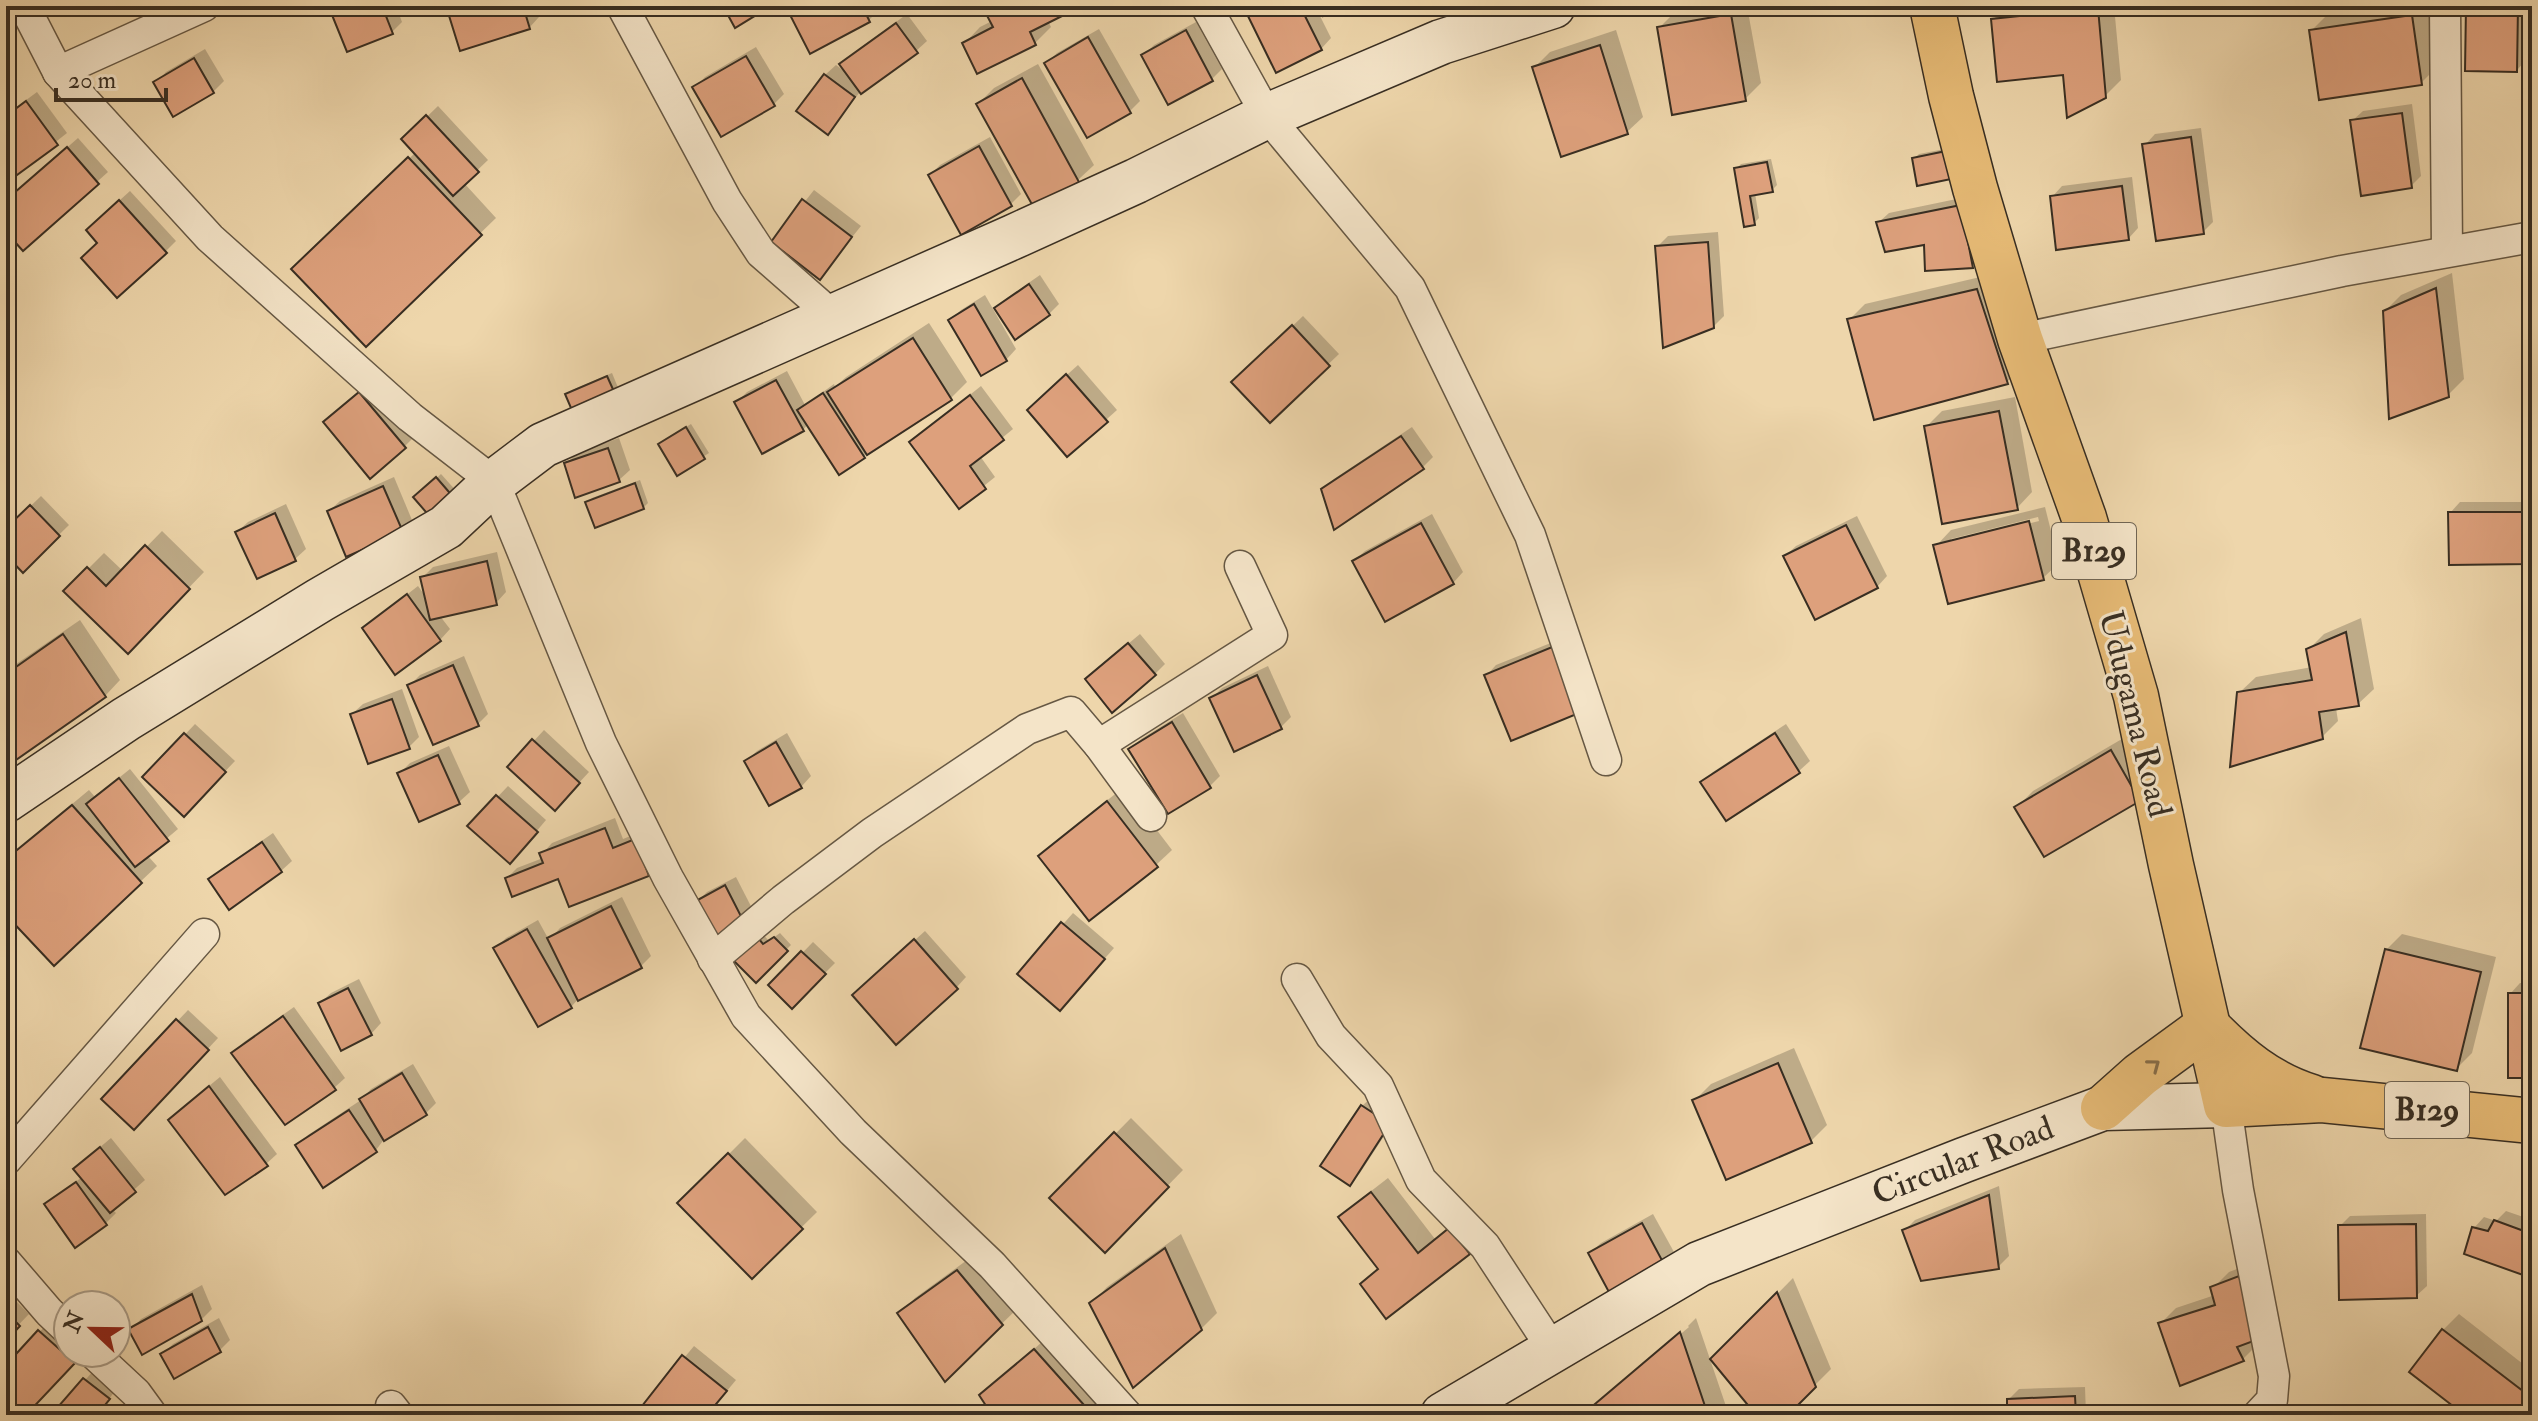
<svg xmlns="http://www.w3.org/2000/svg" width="2538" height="1421" font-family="'IM FELL Double Pica',serif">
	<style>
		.shadow { fill: #0003; fill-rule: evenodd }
		.building { fill: #dda07c; stroke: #382e22; stroke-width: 2 }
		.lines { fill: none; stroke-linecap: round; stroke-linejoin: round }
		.street-casing { stroke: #665844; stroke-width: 33 }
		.secondary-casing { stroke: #382e22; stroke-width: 47 }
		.primary-casing { stroke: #382e22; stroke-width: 47 }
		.street { stroke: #f4e4c8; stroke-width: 30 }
		.secondary { stroke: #f4e4c8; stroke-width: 44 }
		.primary { stroke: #e7bb76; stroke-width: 44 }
		.oneway { stroke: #876d48 }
		.labels { text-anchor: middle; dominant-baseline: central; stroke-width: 6; stroke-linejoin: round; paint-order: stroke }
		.shield { fill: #f4e4c8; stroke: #706554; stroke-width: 2 }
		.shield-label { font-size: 32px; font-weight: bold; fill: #382e22 }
		.street-label { font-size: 34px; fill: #382e22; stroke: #f4e4c8 }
	</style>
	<rect width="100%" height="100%" fill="#eed6ab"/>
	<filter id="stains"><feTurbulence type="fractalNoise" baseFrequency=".0025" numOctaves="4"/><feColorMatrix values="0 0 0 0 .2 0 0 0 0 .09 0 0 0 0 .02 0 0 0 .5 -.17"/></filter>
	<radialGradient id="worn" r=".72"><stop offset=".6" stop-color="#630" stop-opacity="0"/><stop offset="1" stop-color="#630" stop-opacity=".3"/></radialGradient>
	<g class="shadow">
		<polygon points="344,6 396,6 402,22 392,32 334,15"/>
		<polygon points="448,6 536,6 539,17 529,28"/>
		<polygon points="796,6 877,6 879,10 869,20 790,12"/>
		<polygon points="985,6 1078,6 1048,21 1051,27 1035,43 978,72 965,43 980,27 992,21"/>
		<polygon points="1252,6 1315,6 1331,38 1321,49 1248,11"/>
		<polygon points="1708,6 1747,6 1761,83 1745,99 1659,28 1675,12"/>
		<polygon points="2006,6 2114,6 2121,80 2105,96 2064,73 1993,20"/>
		<polygon points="2389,6 2428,6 2437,67 2421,83 2311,31 2327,15"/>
		<polygon points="2468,6 2527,6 2527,59 2517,70"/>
		<polygon points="907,14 927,41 916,51 860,92 827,133 825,75 836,65 847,73 842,64 852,54"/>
		<polygon points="1196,22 1222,69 1212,79 1144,55 1154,45"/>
		<polygon points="1099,29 1140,101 1130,111 1047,63 1057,53"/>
		<polygon points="1616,30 1643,117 1627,132 1534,68 1550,52"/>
		<polygon points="756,47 784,94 774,104 695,88 705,77"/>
		<polygon points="205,49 224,81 213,92 156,83 166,72"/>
		<polygon points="1038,64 1094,165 1078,180 978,104 994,88"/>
		<polygon points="37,92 67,133 6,181 6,115"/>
		<polygon points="2412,104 2421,176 2411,186 2352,121 2363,111"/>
		<polygon points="438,106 488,160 464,183 496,218 366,344 294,269 416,152 404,139"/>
		<polygon points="2201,128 2213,222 2203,232 2145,145 2155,134"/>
		<polygon points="990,137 1021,194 1011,204 930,175 940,165"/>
		<polygon points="78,138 108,172 23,248 6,229 6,201"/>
		<polygon points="1955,147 1960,171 1914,159 1919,154"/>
		<polygon points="1771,159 1777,185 1772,190 1755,193 1759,218 1754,223 1736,169 1741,164"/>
		<polygon points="2132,177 2138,228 2128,239 2052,197 2062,186"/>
		<polygon points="814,190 861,226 820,277 773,242"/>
		<polygon points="130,191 176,241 165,252 100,242 99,219"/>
		<polygon points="1971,196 1983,256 1973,266 1926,243 1878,223 1889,213"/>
		<polygon points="1718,232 1724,316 1713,327 1657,247 1668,236"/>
		<polygon points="2452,273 2464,379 2448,395 2385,311 2401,295"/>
		<polygon points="1993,274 2023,366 2007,382 1849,320 1865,304"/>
		<polygon points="1040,275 1059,304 1049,314 996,308 1007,298"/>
		<polygon points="985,295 1016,349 1006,360 951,320 961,310"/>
		<polygon points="1303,316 1339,354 1270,420 1234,382"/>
		<polygon points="929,323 967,382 951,398 863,457 808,424 803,430 737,402 747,392 787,371 805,405 834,384 835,387 846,377"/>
		<polygon points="1078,365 1117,410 1068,454 1040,399"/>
		<polygon points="612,373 619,390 567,395 572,390"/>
		<polygon points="370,383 415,436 404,447 336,412"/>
		<polygon points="981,386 1013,429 980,456 995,477 959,506 911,442"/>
		<polygon points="2015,397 2032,492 2017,508 1926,427 1942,411"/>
		<polygon points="691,424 709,453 678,473 665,440"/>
		<polygon points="1412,427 1433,457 1423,467 1323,490 1334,479"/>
		<polygon points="619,438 630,470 619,480 566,464 577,453"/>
		<polygon points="441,474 458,493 416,498"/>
		<polygon points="394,477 412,520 402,531 329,511 340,501"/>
		<polygon points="640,480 648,503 643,508 588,503 592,498"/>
		<polygon points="41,496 69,525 23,570 6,552 6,530"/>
		<polygon points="2460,502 2532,502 2532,558 2528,562 2450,513"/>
		<polygon points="286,504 306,549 295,559 237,532 248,522"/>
		<path d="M2045,507L2059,563L2043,578L1936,546L1951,530ZM2038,517L2039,521L1951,543V539Z"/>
		<polygon points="1432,514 1463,572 1453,583 1354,561 1365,551"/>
		<polygon points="1857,516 1887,576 1877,587 1785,556 1796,546"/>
		<polygon points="162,531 204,572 128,651 66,591 104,553 123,571"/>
		<polygon points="497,552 506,592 496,603 440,616 450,629 440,640 364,628 418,586 426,597 422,578 433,567"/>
		<polygon points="2361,618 2374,689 2358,704 2336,708 2338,721 2322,737 2239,693 2256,677 2312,667 2308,650 2324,634"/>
		<polygon points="80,620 120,680 105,696 6,764 6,671"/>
		<polygon points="1140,634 1165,664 1155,674 1098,669"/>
		<polygon points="1568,636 1593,698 1486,676 1496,665"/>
		<polygon points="464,656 488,714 478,724 409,686 420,675"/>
		<polygon points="1268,666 1291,717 1280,728 1211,699 1222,688"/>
		<polygon points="402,689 419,737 409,747 352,714 363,704"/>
		<polygon points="1183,713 1220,776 1210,786 1131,749 1141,739"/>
		<polygon points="195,724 235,761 194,804 145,777"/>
		<polygon points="1786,724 1810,761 1799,771 1726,818 1703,782 1713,772"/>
		<polygon points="544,730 589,772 565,798 510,767"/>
		<polygon points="787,733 811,776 801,787 746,761 757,751"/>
		<polygon points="2127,736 2154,784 2044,854 2017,807 2033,791"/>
		<polygon points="449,746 470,792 459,802 400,773 410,763"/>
		<polygon points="130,769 178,829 147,855 157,866 54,963 6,912 6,859 89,790 95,797"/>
		<polygon points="508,786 546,820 520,851 470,826"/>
		<polygon points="1124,787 1172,850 1156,865 1041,856 1056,841"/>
		<polygon points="615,818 623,839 645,830 658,863 648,874 507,878 517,868 543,858 542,854 552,843"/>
		<polygon points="273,833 292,861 281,871 211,879 221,869"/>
		<polygon points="736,877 756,916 746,927 697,902 707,892"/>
		<polygon points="622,897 651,956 641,966 580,997 571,1007 496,948 506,938 538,920 549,940 560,928"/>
		<polygon points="1073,913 1114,948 1070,998 1019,974"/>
		<polygon points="759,930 769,941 780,933 791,945 756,980"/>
		<polygon points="925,931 966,977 956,988 865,985"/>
		<polygon points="2402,934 2496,957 2472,1053 2456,1069 2386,950"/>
		<polygon points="813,942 835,963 792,1006 771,985"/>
		<polygon points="359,979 381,1023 371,1034 320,1003 331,993"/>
		<polygon points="2520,983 2532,983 2532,1076 2510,994"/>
		<polygon points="294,1007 345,1078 334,1088 233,1053 244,1042"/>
		<polygon points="188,1010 218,1038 134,1128 104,1099"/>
		<polygon points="1794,1048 1827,1125 1811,1141 1695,1100 1711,1084"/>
		<polygon points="413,1064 436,1103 426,1113 385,1138 376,1150 324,1185 298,1146 308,1135 361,1100 371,1089"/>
		<polygon points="220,1077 277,1154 266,1164 181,1109"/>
		<polygon points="1373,1096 1399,1113 1360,1173 1349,1183 1362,1106"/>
		<polygon points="1131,1118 1183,1170 1105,1250 1052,1198"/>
		<polygon points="111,1138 145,1180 112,1209 116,1213 105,1224 47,1204 82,1177 86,1159"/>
		<polygon points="745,1138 817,1212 752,1276 680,1203"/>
		<polygon points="1388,1178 1435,1239 1466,1214 1484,1237 1468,1253 1362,1284 1379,1267 1341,1218 1357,1202"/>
		<polygon points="1999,1186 2009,1256 1998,1267 1904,1231 1915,1220"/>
		<polygon points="2506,1211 2532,1220 2532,1264 2522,1273 2474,1228 2484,1217 2496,1221"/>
		<polygon points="1653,1214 1674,1252 1663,1263 1590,1253 1601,1243"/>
		<polygon points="2426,1214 2427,1286 2416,1296 2340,1226 2350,1216"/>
		<polygon points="1181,1234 1217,1313 1201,1329 1092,1303 1107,1287"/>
		<polygon points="974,1255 1018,1308 945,1379 900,1314 915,1298"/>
		<polygon points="2255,1262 2259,1343 2243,1359 2181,1384 2160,1324 2176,1308 2215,1295 2213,1288 2229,1272"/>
		<polygon points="1793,1278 1831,1369 1785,1415 1758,1415 1713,1359"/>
		<polygon points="202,1285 212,1309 201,1320 131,1330 141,1319"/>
		<polygon points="6,1291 29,1314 6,1338"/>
		<polygon points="2459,1314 2532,1371 2532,1415 2462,1415 2464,1412 2443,1330"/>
		<polygon points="219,1318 230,1340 220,1350 163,1354 173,1344"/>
		<polygon points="1696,1318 1729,1415 1585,1415 1689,1327 1688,1326"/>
		<polygon points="50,1321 68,1337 68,1353 83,1353 24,1415 6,1415 6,1367"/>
		<polygon points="1051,1334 1122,1415 995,1415 981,1396"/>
		<polygon points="694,1346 736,1380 707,1415 637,1415"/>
		<polygon points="95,1369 118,1387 97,1415 54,1415"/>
		<polygon points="2085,1387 2086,1415 2009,1415 2009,1399 2019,1389"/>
	</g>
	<g class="building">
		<polygon points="354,6 382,6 393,34 347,52 332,15"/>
		<polygon points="446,6 523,6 530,29 460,51"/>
		<polygon points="723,6 771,6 735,28"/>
		<polygon points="798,6 862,6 870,22 810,54 788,11"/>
		<polygon points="982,6 1082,6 1030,32 1036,45 977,74 962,43 993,27"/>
		<polygon points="1254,6 1300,6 1322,50 1276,73 1245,10"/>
		<polygon points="1318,6 1340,6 1323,16"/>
		<polygon points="2466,6 2518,6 2517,72 2465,71"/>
		<polygon points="2098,8 2106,98 2067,118 2063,75 1997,82 1991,19"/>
		<polygon points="1731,14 1746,101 1672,115 1657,27"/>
		<polygon points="2412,15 2422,85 2319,100 2309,30"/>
		<polygon points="896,23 918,53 861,94 839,64"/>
		<polygon points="1186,30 1213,81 1168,105 1141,55"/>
		<polygon points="1088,37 1131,113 1087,138 1044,63"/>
		<polygon points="1600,45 1628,134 1561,157 1532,67"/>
		<polygon points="746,56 775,106 721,137 692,87"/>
		<polygon points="194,58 214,93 173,117 153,82"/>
		<polygon points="824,74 855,97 828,135 796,111"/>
		<polygon points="1022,78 1079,182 1034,208 976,104"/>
		<polygon points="26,101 58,145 6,183 6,116"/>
		<polygon points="2402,113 2412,188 2361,196 2350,120"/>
		<polygon points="426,115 479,172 453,196 401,139"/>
		<polygon points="2191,137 2204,234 2156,241 2142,144"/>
		<polygon points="979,146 1012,206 961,235 928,175"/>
		<polygon points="67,147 99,184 23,251 6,232 6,200"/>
		<polygon points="1951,150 1956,178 1917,186 1912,158"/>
		<polygon points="408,157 482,235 366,347 291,269"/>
		<polygon points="1767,162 1773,192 1750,196 1755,225 1744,227 1734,168"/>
		<polygon points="2122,186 2129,240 2056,250 2050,196"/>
		<polygon points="802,199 852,237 820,280 771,242"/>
		<polygon points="119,200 167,253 117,298 81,258 97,243 86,230"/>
		<polygon points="1961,205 1973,268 1925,271 1924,245 1885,252 1876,222"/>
		<polygon points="1708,242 1714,328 1663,348 1655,246"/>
		<polygon points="1029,284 1050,315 1015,340 994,308"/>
		<polygon points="2436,288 2449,397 2389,419 2383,311"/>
		<polygon points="1977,289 2008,384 1874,420 1847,319"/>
		<polygon points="974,304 1007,361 981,376 948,320"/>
		<polygon points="1292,325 1330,366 1270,423 1231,382"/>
		<polygon points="913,338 952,400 867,455 827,392"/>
		<polygon points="1066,374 1108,422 1067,457 1027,410"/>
		<polygon points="607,376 616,396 574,415 565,394"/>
		<polygon points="776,380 804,431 762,454 734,402"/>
		<polygon points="359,392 406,448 370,479 323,422"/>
		<polygon points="823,393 865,458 839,475 797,410"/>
		<polygon points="970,395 1004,440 970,466 986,489 959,509 909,442"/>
		<polygon points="1999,411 2018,510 1942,524 1924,426"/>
		<polygon points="686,427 705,459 677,476 658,444"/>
		<polygon points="1401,436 1424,469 1334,530 1321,489"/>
		<polygon points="608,448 620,482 575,498 564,463"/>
		<polygon points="436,477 455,499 432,519 413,497"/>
		<polygon points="635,483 644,509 595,528 585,502"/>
		<polygon points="383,486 403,532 346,557 327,511"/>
		<polygon points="30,505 60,536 23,573 6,555 6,528"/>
		<polygon points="2448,512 2529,512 2529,564 2449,565"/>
		<polygon points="275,513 296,561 257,579 235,532"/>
		<polygon points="2029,521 2044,580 1948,604 1933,545"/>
		<polygon points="1421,523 1454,584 1385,622 1352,561"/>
		<polygon points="1846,525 1878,588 1815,620 1783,556"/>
		<polygon points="145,545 190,589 128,654 63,591 87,567 106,586"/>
		<polygon points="487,561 497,605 430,620 420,577"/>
		<polygon points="407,594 441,641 395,675 362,628"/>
		<polygon points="2346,632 2359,706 2319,712 2323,739 2230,767 2237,692 2312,680 2306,649"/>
		<polygon points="63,634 106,697 6,767 6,674"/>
		<polygon points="1128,643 1156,675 1112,713 1085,679"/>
		<polygon points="1557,645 1584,711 1511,741 1484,675"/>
		<polygon points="453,665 479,726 433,745 407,685"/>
		<polygon points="1257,675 1282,729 1234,752 1209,698"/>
		<polygon points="392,699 410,749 368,764 350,714"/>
		<polygon points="1172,722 1211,788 1168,814 1128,749"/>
		<polygon points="184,733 226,772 184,817 142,777"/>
		<polygon points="1775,733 1800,773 1726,821 1700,782"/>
		<polygon points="532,739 580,783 555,811 507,767"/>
		<polygon points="776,742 802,788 769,806 744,761"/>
		<polygon points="2111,750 2140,801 2044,857 2014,807"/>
		<polygon points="438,755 460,804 419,822 397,773"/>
		<polygon points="119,778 169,841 135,867 86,804"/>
		<polygon points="496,795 538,832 510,864 467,826"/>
		<polygon points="1107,801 1158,867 1089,921 1038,856"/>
		<polygon points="72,805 142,883 54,966 6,915 6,859"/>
		<polygon points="605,828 613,848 635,839 649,876 569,907 558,879 512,897 505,878 543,863 539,853"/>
		<polygon points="262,842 282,872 229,910 208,879"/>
		<polygon points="725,885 747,928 716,944 694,902"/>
		<polygon points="611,906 642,968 578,1001 547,938"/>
		<polygon points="1061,922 1105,959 1060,1011 1017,974"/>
		<polygon points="527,929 572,1008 538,1027 493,948"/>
		<polygon points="754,933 763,944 774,937 788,951 756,983 730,957"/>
		<polygon points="914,939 958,989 896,1045 852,995"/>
		<polygon points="2385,949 2481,972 2457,1071 2360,1048"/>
		<polygon points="801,951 826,974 792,1009 768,985"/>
		<polygon points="348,988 372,1035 341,1051 318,1003"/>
		<rect x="2508" y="993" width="24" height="85"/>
		<polygon points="283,1016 336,1090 285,1125 231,1053"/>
		<polygon points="176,1019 209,1050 134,1130 101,1099"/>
		<polygon points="1778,1063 1812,1143 1726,1180 1692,1100"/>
		<polygon points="402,1073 427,1115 384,1141 359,1099"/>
		<polygon points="209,1086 268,1166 225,1195 168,1120"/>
		<polygon points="1361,1105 1390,1124 1350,1186 1320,1166"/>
		<polygon points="349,1110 377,1152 323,1188 295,1145"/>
		<polygon points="1114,1132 1169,1187 1105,1253 1049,1198"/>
		<polygon points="100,1147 136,1192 110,1213 73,1169"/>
		<polygon points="728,1153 803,1229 752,1279 677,1203"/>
		<polygon points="76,1182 107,1225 75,1248 44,1204"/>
		<polygon points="1371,1192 1418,1253 1449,1228 1470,1254 1386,1319 1360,1284 1378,1269 1338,1217"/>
		<polygon points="1989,1195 1999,1269 1921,1281 1902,1230"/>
		<polygon points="2494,1220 2532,1234 2532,1250 2523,1275 2464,1254 2472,1227 2488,1231"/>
		<polygon points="1642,1223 1664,1264 1610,1294 1588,1253"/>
		<polygon points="2416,1224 2417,1298 2339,1300 2338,1225"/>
		<polygon points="1165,1248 1202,1330 1133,1388 1089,1303"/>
		<polygon points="957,1270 1003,1325 945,1382 897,1313"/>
		<polygon points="2239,1276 2259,1339 2237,1347 2244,1361 2180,1386 2158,1323 2215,1305 2210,1287"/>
		<polygon points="1777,1292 1816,1387 1788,1415 1756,1415 1710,1359"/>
		<polygon points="192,1294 202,1321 142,1355 128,1329"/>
		<polygon points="6,1312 20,1326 6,1341"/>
		<polygon points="208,1327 221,1352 174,1379 160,1354"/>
		<polygon points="2442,1329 2532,1398 2532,1415 2460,1415 2462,1413 2409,1372"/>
		<polygon points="38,1330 75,1363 26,1415 6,1415 6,1365"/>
		<polygon points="1680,1332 1708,1415 1582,1415"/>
		<polygon points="1034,1349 1093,1415 992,1415 979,1395"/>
		<polygon points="682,1355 727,1391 707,1415 635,1415"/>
		<polygon points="83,1378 110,1399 97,1415 51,1415"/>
		<polygon points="2075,1396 2076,1415 2007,1415 2007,1399"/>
	</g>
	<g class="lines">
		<g class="street-casing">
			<g id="street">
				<polyline points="24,6 58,72 210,238 410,417 494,482 601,743 668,878 746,1016 853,1132 992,1265 1127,1415"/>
				<polyline points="622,6 727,201 761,253 834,317"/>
				<polyline points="1206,6 1267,116 1410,288 1530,535 1606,760"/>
				<polyline points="2445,6 2447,251"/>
				<polyline points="58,72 204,6"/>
				<polyline points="2020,339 2342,271 2532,237"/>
				<polyline points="1099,745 1272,635 1240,566"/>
				<polyline points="713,959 783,900 872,833 1027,729 1071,712 1099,745 1151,816"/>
				<polyline points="1297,979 1331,1036 1378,1086 1421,1180 1485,1246 1553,1350"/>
				<polyline points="2226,1105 2238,1190 2274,1376 2272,1400 2258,1415"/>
				<polyline points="6,1160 204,934"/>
				<polyline points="6,1262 49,1312 68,1330"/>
				<polyline points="93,1353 136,1393 152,1415"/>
				<polyline points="391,1406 398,1415"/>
			</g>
		</g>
		<g class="secondary-casing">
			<g id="secondary">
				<polyline points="6,800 126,719 320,600 446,527 494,482 543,445 1013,237 1136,181 1267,116 1441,42 1553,6"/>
				<polyline points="1443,1415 1699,1264 1964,1160 2103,1108 2226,1105"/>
			</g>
		</g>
		<g class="primary-casing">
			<g id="primary">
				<polyline points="1932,6 1951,96 1975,188 2020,339 2084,518 2136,696 2171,865 2226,1105 2322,1100 2532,1121"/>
				<path d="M2103,1108L2140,1075L2207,1026C2238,1058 2269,1084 2312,1097"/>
			</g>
		</g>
		<use href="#street" class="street"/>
		<use href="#secondary" class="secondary"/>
		<use href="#primary" class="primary"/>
	</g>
	<defs><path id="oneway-chevron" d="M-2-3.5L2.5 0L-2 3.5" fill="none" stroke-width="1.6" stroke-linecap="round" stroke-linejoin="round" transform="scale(2)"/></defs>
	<use class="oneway" href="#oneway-chevron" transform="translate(2154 1065) rotate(-37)"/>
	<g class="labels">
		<g class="shield">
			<rect x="2052" y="523" width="84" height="56" rx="6"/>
			<rect x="2385" y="1082" width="84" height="56" rx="6"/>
		</g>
		<g class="shield-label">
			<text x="2094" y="551">B129</text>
			<text x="2427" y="1110">B129</text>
		</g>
		<g class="street-label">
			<text transform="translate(2135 714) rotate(76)">Udugama Road</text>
			<text transform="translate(1963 1161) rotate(-21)">Circular Road</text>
		</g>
	</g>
	<rect width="2538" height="1421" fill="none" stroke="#eed6ab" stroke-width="32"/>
	<rect x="8" y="8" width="2522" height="1405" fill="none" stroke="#382e22" stroke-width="4"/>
	<rect x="16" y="16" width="2506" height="1389" fill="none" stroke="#382e22" stroke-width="2"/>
	<g transform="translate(92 1329) rotate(292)"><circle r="38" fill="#f4e4c8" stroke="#a99b86" stroke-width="2"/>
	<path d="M0-6L14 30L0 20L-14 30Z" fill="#8f2418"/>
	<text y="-12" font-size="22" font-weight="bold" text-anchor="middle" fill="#382e22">N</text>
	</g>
	<path d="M56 88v12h110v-12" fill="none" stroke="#382e22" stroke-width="4"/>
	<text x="68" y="88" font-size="24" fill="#382e22" stroke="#f4e4c8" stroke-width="6" paint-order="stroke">20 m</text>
	<rect width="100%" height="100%" filter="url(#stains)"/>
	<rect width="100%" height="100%" fill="url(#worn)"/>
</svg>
